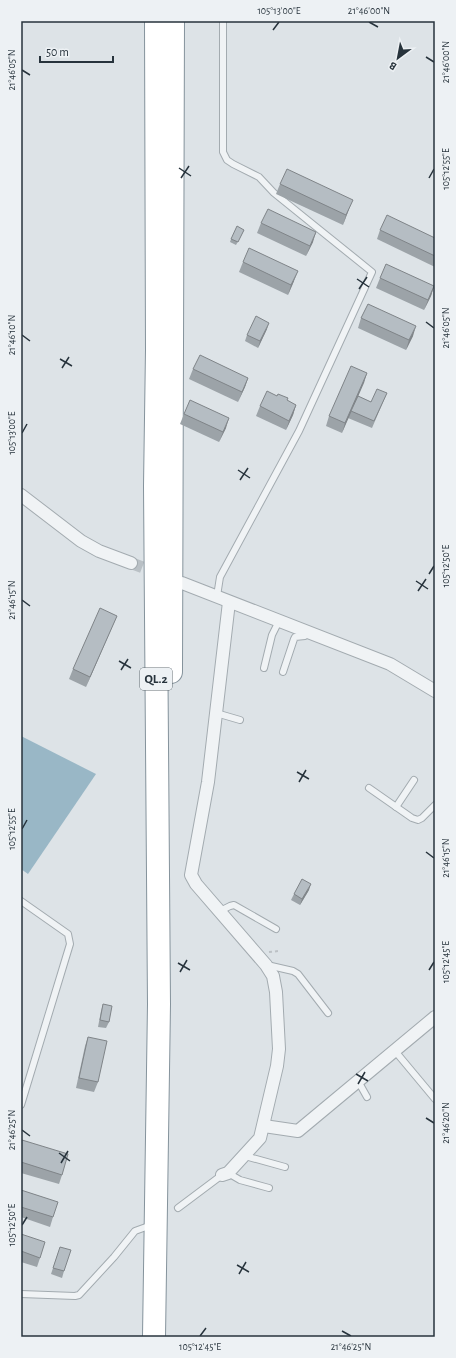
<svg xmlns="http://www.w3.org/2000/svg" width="456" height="1358" font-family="'Alegreya Sans',sans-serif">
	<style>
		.water { fill: #99b7c6 }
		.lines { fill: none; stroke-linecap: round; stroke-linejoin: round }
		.street-tunnel { stroke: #b9c0c5; stroke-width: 12; stroke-dasharray: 12 6; stroke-linecap: butt }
		.lane-casing { stroke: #a3abb0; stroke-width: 8 }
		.street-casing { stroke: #a3abb0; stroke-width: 14 }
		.highway-casing { stroke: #85939c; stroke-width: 24 }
		.path { stroke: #bcc1c5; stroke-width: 2; stroke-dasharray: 3 3; stroke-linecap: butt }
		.lane { stroke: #f0f3f5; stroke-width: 6 }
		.street { stroke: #f0f3f5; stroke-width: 12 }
		.highway { stroke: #fff; stroke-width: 22 }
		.wall { fill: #9ca3a8 }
		.shaded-wall { fill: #7f8488 }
		.building { fill: #b5bdc3; stroke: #7f8488 }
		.ticks { fill: none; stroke: #27333c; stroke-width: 1.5 }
		.labels { text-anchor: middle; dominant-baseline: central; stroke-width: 3; stroke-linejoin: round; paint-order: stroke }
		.shield { fill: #edf1f4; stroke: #626c73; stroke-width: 1 }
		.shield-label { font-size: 13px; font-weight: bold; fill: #27333c }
		.neatline { fill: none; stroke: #27333c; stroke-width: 1.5 }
		.ticks-label { font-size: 10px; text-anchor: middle; fill: #27333c }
	</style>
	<rect width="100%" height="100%" fill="#dde3e7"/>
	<polygon class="water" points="21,736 96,774 28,874 21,869"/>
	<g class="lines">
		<polyline class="street-tunnel" points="131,563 160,574"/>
		<g class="lane-casing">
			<g id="lane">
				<polyline points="217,596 220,577 299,431 372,272 274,193 259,177 233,164 227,160 223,152 223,21"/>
				<polyline points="264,668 272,635 279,621"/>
				<polyline points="283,672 294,639 295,637 305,636 308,633"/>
				<polyline points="216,713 240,720"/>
				<polyline points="369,788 412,818 418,820 422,818 435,805"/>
				<polyline points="396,807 414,780"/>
				<polyline points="21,901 68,934 70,944 21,1105"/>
				<polyline points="220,911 230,906 234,905 276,929"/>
				<polyline points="267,965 293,971 298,974 328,1013"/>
				<polyline points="395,1051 435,1099"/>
				<polyline points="358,1081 367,1097"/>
				<polyline points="245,1156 285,1167"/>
				<polyline points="228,1173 240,1180 269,1188"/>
				<polyline points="178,1208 222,1175"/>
				<polyline points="21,1294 75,1296 79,1295 114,1257 135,1231 146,1227"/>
			</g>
		</g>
		<g class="street-casing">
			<g id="street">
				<polyline points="21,495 81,541 99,551 131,563"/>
				<polyline points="182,583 390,664 435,691"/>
				<polyline points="264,1126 298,1131 435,1017"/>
				<polyline points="222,1175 228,1173 260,1138 277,1066 279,1049 276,992 273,976 266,965 196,884 191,875 208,782 229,602"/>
			</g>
		</g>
		<g class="highway-casing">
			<g id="highway">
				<polyline points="171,672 173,21"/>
				<polyline points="154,1337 159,1004 155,486 157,350 156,21"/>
			</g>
		</g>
		<polyline class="path" points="269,952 279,951"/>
		<use href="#lane" class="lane"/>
		<use href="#street" class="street"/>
		<use href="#highway" class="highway"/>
	</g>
	<g class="wall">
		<polygon points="280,184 349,209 343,225 276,194"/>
		<polygon points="261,223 313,242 306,256 257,233"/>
		<polygon points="244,230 236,245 230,242 231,239"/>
		<polygon points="380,230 435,238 435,267 377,239"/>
		<polygon points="243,262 294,281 288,295 239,272"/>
		<polygon points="380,278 434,286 431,296 424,310 376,288"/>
		<polygon points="361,318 413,336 406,350 358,328"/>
		<polygon points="267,329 258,348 245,341 247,335"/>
		<polygon points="193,369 248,378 245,387 238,402 189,379"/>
		<polygon points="367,373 358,396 371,402 387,393 372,428 348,418 342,433 326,426 329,416"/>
		<polygon points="277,396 296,405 293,415 286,430 256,416 260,406"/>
		<polygon points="184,414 226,428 219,442 180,424"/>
		<polygon points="117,616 113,625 86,687 69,679 73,669"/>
		<polygon points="309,890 300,905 291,900 294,894"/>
		<polygon points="103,1004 109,1022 106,1028 98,1027 101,1011"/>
		<polygon points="88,1037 98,1082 94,1092 76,1088 85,1046"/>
		<polygon points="21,1143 62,1175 59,1184 21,1173"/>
		<polygon points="21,1190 53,1217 50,1227 21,1217"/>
		<polygon points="21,1234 40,1258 37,1267 21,1262"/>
		<polygon points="58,1253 64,1271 62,1278 51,1274"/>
	</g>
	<g class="shaded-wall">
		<polygon points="353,200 349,209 343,225 346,215"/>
		<polygon points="316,232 313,242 306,256 310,246"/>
		<polygon points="298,271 294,281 288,295 291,285"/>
		<polygon points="434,286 431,296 424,310 428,300"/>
		<polygon points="269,323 267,329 258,348 260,341"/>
		<polygon points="416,326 413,336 406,350 409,340"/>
		<polygon points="367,373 364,383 342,433 345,423"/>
		<polygon points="248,378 245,387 238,402 242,392"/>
		<polygon points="296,405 293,415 286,430 289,421"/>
		<polygon points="229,418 226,428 219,442 223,432"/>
		<polygon points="117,616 113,625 86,687 90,677"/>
		<polygon points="311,884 309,890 300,905 302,899"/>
	</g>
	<g class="building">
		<polygon points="287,169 353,200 346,215 280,184"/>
		<polygon points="268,209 316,232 310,246 261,223"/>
		<polygon points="387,215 435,238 435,256 380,230"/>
		<polygon points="237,226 244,230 238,242 231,239"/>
		<polygon points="249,248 298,271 291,285 243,262"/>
		<polygon points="386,264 434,286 428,300 380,278"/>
		<polygon points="368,304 416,326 409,340 361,318"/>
		<polygon points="256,316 269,323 260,341 247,335"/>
		<polygon points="200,355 248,378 242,392 193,369"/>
		<polygon points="351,366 367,373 345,423 329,416"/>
		<polygon points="377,389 387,393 374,421 351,411 358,396 371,402"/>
		<polygon points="267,391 277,396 278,394 288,398 287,400 296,405 289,421 260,406"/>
		<polygon points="190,400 229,418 223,432 184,414"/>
		<polygon points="100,608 117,616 90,677 73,669"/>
		<polygon points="302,879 311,884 302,899 294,894"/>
		<polygon points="103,1004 112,1006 109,1022 100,1020"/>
		<polygon points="88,1037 107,1041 98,1082 79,1078"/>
		<polygon points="22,1140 68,1154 62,1175 21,1162 21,1143"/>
		<polygon points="21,1190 58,1202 53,1217 21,1207"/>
		<polygon points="21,1234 45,1242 40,1258 21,1251"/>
		<polygon points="60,1247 71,1250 64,1271 53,1268"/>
	</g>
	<path class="ticks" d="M369,22L378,27M273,30L279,22M426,57L434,62M22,70L30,75M179,168L191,176M181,178L189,166M429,178L434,169M357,279L369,287M359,289L367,277M426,322L434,328M22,335L30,341M60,359L72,366M62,368L69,357M22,433L27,424M238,470L250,478M240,480L248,468M429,574L434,566M416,581L428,589M418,591L426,579M22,600L30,606M119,661L131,668M121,670L128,659M297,772L309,779M299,782L306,770M22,829L27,820M426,852L434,858M178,963L190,970M429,970L434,962M180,972L187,960M356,1074L368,1081M358,1084L365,1072M426,1118L434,1123M22,1130L30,1136M59,1153L70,1161M61,1163L68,1151M22,1225L27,1217M237,1265L249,1272M239,1274L246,1262M342,1331L351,1336M200,1336L206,1328"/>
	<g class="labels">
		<rect class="shield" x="140" y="668" width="32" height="22" rx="3"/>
		<g class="shield-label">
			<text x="156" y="679">QL.2</text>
		</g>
	</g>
	<rect width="456" height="1358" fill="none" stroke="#edf1f4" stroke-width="44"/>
	<g transform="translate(398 58) rotate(212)" stroke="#edf1f4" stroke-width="3" paint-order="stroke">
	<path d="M0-3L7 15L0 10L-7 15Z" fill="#27333c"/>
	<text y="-6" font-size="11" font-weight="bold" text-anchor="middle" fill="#27333c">B</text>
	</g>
	<path d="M40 56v6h73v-6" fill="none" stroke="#27333c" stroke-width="2"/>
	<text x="46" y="56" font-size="12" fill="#27333c" stroke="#edf1f4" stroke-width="3" paint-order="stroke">50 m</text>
	<rect x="22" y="22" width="412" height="1314" class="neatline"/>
	<g class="ticks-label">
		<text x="279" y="14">105°13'00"E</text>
		<text x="369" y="14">21°46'00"N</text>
		<text transform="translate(445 62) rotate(-90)" y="4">21°46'00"N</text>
		<text transform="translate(11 70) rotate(-90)" y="4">21°46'05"N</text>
		<text transform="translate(445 169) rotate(-90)" y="4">105°12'55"E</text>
		<text transform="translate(445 328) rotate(-90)" y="4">21°46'05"N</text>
		<text transform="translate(11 335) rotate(-90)" y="4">21°46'10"N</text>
		<text transform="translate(11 433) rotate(-90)" y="4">105°13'00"E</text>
		<text transform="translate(445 566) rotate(-90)" y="4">105°12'50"E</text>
		<text transform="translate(11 600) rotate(-90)" y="4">21°46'15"N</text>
		<text transform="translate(11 829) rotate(-90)" y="4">105°12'55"E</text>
		<text transform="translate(445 858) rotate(-90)" y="4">21°46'15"N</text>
		<text transform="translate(445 962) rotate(-90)" y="4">105°12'45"E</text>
		<text transform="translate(445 1123) rotate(-90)" y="4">21°46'20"N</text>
		<text transform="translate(11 1130) rotate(-90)" y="4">21°46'25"N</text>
		<text transform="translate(11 1225) rotate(-90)" y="4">105°12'50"E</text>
		<text x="200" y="1350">105°12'45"E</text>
		<text x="351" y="1350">21°46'25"N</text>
	</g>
</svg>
